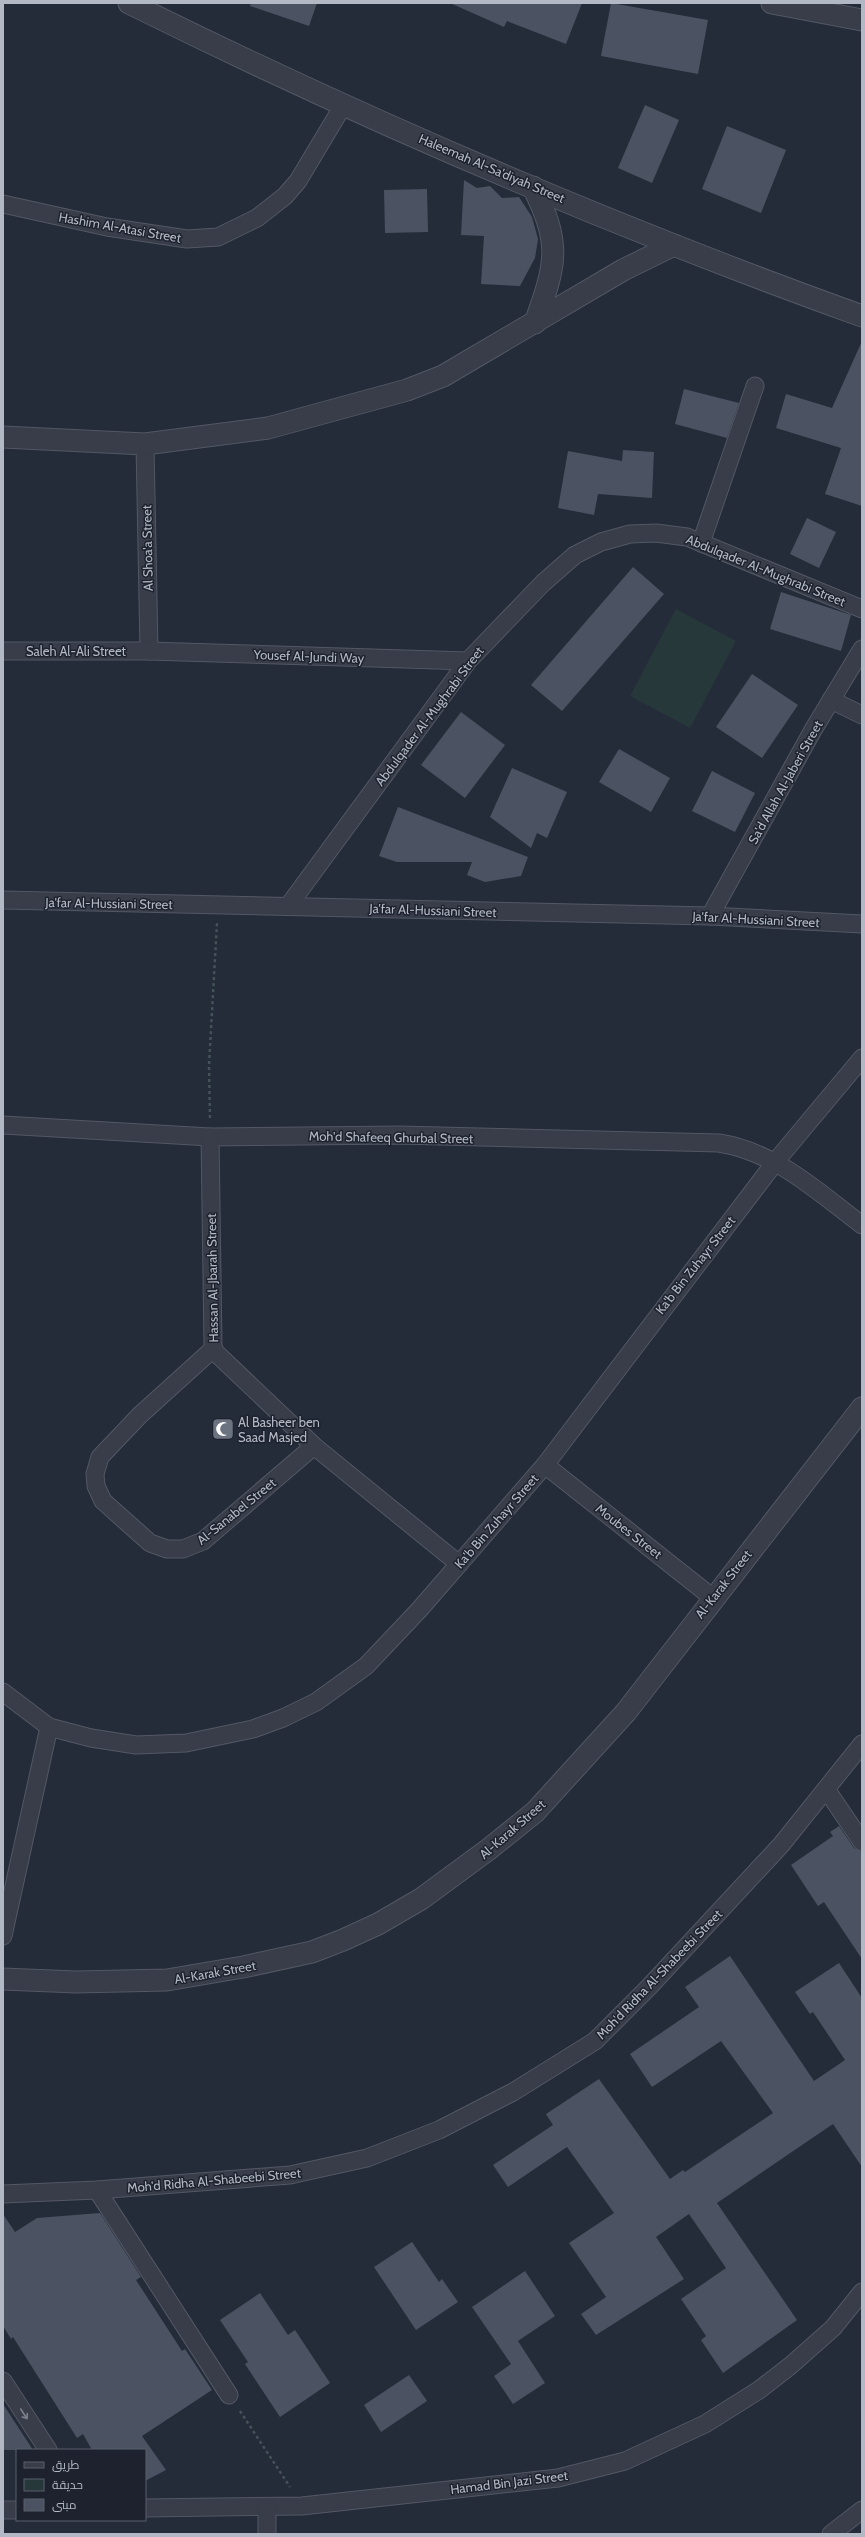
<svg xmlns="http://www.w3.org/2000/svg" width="865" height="2537" font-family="Cabin,Cairo,sans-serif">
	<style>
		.green { fill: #27383b }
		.building { fill: #4b5262 }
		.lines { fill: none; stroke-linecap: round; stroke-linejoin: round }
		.minor-casing { stroke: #535864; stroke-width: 19 }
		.tertiary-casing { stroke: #535864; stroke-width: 23 }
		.path { stroke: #445357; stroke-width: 2.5; stroke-dasharray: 3 3; stroke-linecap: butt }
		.minor { stroke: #383d49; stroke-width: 17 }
		.tertiary { stroke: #383d49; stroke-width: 21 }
		.oneway { stroke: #7c818d }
		.labels { text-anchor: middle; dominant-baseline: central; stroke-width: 3; stroke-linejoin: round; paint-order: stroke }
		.street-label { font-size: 13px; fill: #b3b8c5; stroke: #1d222e }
		.poi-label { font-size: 13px; fill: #b3b8c5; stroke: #1d222e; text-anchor: start }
	</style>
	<rect width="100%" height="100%" fill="#242b39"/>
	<polygon class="green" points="676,609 736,641 690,728 630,696"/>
	<g class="building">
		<polygon points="251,3 317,3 309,26 250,6"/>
		<polygon points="450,3 582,3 566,44 507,21 504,27"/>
		<polygon points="611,3 708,20 698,74 601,56"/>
		<polygon points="645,105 679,120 652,183 618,168"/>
		<polygon points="727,126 786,150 761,213 702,189"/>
		<polygon points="464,180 477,188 490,186 502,198 519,197 532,217 538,239 535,258 520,286 481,284 484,236 461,235"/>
		<polygon points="427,189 428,232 385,233 384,190"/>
		<polygon points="862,341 862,506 825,494 841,448 776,428 786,394 832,408"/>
		<polygon points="684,389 739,403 727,438 675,424"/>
		<polygon points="623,450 654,452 652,498 598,494 594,515 558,508 568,451 622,461"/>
		<polygon points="807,518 836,532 819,568 790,554"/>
		<polygon points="633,567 664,594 562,711 531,685"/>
		<polygon points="781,592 851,615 841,651 770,629"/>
		<polygon points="752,674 798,705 762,758 716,727"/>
		<polygon points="461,712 505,745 465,798 421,765"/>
		<polygon points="619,749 670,778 651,812 599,782"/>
		<polygon points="512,768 567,792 547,838 537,833 531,848 490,817"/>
		<polygon points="712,771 755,793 735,832 692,811"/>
		<polygon points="398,807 528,857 521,876 485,882 467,875 472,862 397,862 379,856"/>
		<polygon points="839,1826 854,1848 862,1852 862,1959 824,1902 818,1906 791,1865 833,1836 830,1832"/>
		<polygon points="730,1956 814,2081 845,2060 813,2012 810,2014 795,1992 839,1963 862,1998 862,2167 833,2124 717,2203 797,2320 723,2373 701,2340 706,2336 681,2299 726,2268 689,2214 656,2237 684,2279 596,2335 581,2314 606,2297 569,2243 614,2213 567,2147 508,2187 493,2165 553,2125 546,2114 599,2079 670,2179 683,2170 685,2172 773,2113 721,2041 652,2087 630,2054 699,2007 685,1987"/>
		<polygon points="100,2213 141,2277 136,2280 182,2351 185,2349 212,2390 142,2436 166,2470 145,2481 145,2450 92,2450 83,2434 77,2438 13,2337 11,2339 3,2326 3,2214 15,2232 37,2218"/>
		<polygon points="412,2242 439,2282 442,2279 458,2302 416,2330 374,2267"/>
		<polygon points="525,2271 555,2316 518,2341 545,2383 513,2404 494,2376 511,2364 472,2307"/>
		<polygon points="260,2293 288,2335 295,2330 330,2383 280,2417 245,2364 248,2362 220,2320"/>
		<polygon points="409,2375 427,2401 381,2432 364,2405"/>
		<polygon points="3,2404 33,2450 3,2450"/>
	</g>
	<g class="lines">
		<g class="minor-casing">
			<g id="minor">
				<polyline points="3,204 107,227 187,239 218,237 257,218 285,196 298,181 344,104"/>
				<polyline points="145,444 149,651"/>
				<polyline points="701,543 755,386"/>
				<polyline points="3,651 149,651 468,661"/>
				<polyline points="831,700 862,715"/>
				<polyline points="3,900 710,916 862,924"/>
				<polyline points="289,905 468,661 543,583 575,555 601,542 630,534 656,533 687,537 862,609"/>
				<polyline points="710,916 813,730 862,649"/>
				<path d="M3,1125L210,1137L400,1135L719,1143C776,1152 817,1191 862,1225"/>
				<polyline points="210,1137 213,1346 215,1352 314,1446 459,1564"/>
				<polyline points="213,1349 140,1415 100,1457 95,1474 96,1486 103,1501 150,1543 167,1549 183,1549 203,1541 314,1446"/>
				<polyline points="545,1465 713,1598"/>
				<polyline points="3,1692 49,1727 91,1738 136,1745 186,1743 253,1729 283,1718 316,1702 366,1666 419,1610 545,1465 776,1161 862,1058"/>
				<polyline points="826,1789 862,1842"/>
				<polyline points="3,1936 49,1727"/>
				<polyline points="97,2190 229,2395"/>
				<polyline points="3,2194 97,2190 290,2175 367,2158 439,2130 513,2092 595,2041 649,1987 781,1845 862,1744"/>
				<polyline points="3,2381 48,2450"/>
				<polyline points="145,2508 302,2506 558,2478 625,2461 705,2424 759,2390 790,2366 833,2328 862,2292"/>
				<polyline points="3,2510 17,2510"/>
				<polyline points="267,2534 267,2507"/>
				<polyline points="831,2534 862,2510"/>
			</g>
		</g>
		<g class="tertiary-casing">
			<g id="tertiary">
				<path d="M129,3C367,121 612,226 862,316"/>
				<polyline points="772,3 862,20"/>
				<path d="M533,187C562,245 556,264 535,323"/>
				<polyline points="3,437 145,444 268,428 407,390 443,376 623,270 674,245"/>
				<polyline points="3,1979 76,1982 167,1980 243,1967 312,1952 343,1940 378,1924 421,1899 489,1849 535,1812 626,1712 862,1408"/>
			</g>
		</g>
		<g class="path">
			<polyline points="210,1118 209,1065 217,923"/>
			<polyline points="240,2411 290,2487"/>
		</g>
		<use href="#minor" class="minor"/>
		<use href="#tertiary" class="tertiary"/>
	</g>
	<defs><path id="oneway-shaft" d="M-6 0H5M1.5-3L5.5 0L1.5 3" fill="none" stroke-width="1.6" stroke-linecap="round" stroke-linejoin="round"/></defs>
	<use class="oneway" href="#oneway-shaft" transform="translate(24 2414) rotate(57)"/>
	<defs>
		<g id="mosque-square" transform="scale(1.15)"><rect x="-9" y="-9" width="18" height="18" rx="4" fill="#6b7280" stroke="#1d222e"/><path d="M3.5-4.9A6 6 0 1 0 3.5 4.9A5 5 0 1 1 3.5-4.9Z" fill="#fff"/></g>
	</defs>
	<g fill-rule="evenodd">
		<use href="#mosque-square" x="223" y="1429"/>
	</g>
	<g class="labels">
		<g class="street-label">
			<text transform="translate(492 168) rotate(23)">Haleemah Al-Sa'diyah Street</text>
			<text transform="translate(120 227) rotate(10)">Hashim Al-Atasi Street</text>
			<text transform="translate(147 548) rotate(-91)">Al Shoa'a Street</text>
			<text transform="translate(766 570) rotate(22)">Abdulqader Al-Mughrabi Street</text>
			<text x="76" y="651">Saleh Al-Ali Street</text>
			<text transform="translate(309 656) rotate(2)">Yousef Al-Jundi Way</text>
			<text transform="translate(429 716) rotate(-53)">Abdulqader Al-Mughrabi Street</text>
			<text transform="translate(785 782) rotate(-61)">Sa'd Allah Al-Jaberi Street</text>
			<text transform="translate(109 903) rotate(1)">Ja'far Al-Hussiani Street</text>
			<text transform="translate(433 910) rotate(2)">Ja'far Al-Hussiani Street</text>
			<text transform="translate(756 919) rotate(3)">Ja'far Al-Hussiani Street</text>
			<text transform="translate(391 1137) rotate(1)">Moh'd Shafeeq Ghurbal Street</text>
			<text transform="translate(695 1265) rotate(-52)">Ka'b Bin Zuhayr Street</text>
			<text transform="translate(212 1278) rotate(-91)">Hassan Al-Jbarah Street</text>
			<text transform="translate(236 1511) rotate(-39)">Al-Sanabel Street</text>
			<text transform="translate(496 1521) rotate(-49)">Ka'b Bin Zuhayr Street</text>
			<text transform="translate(629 1531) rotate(38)">Moubes Street</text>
			<text transform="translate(723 1584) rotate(-52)">Al-Karak Street</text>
			<text transform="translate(512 1829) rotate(-41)">Al-Karak Street</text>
			<text transform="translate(215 1972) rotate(-10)">Al-Karak Street</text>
			<text transform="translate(659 1974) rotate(-46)">Moh'd Ridha Al-Shabeebi Street</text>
			<text transform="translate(214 2180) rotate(-5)">Moh'd Ridha Al-Shabeebi Street</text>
			<text transform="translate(509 2482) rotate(-7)">Hamad Bin Jazi Street</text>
		</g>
		<g class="poi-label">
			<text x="238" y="1422">Al Basheer ben<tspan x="238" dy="15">Saad Masjed</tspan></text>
		</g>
	</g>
	<rect width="865" height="2537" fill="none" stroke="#b3b8c5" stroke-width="8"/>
	<rect x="16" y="2449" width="130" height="72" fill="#1d222e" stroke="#595e6a"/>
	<rect x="24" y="2462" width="20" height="6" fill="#383d49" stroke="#595e6a"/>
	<text x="52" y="2469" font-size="12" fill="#b3b8c5">طريق</text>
	<rect x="24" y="2479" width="20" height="12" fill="#27383b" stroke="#595e6a"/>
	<text x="52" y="2489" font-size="12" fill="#b3b8c5">حديقة</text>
	<rect x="24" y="2499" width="20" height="12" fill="#4b5262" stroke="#595e6a"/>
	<text x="52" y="2509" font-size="12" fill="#b3b8c5">مبنى</text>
</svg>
